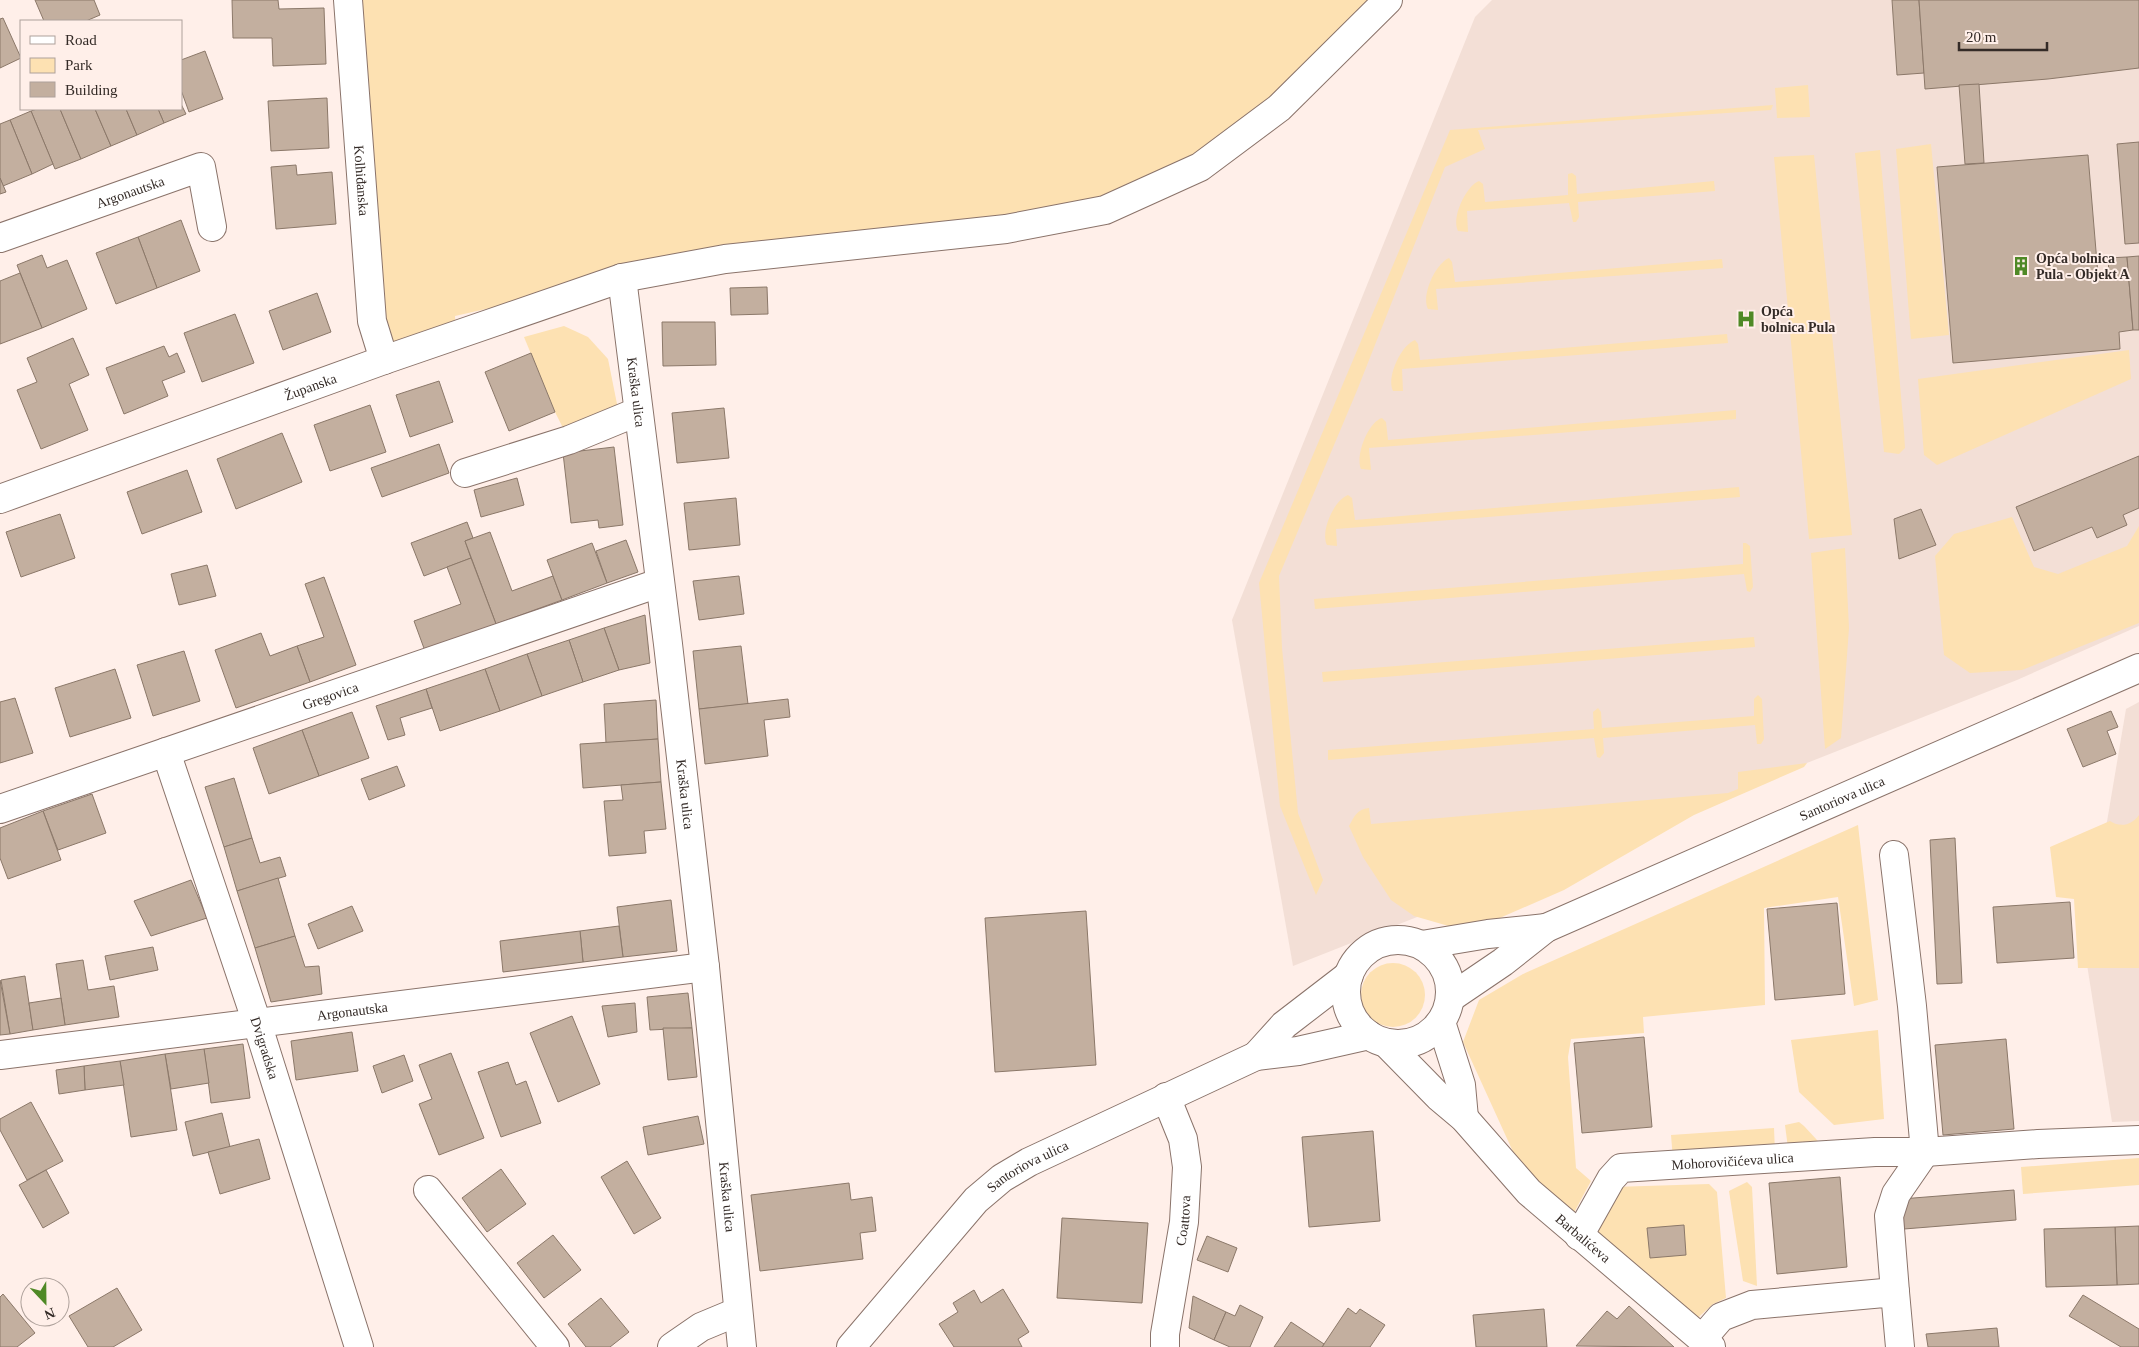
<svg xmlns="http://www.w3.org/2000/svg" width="2139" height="1347" font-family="'Times New Roman',serif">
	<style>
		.built { fill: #f3dfd6 }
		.green { fill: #fde1b2 }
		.building { fill: #c3af9f; stroke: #8b7869 }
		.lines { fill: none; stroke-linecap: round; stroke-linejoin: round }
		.street-casing { stroke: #8a736a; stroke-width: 30 }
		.secondary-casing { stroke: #8a736a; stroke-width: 30 }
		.street { stroke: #fff; stroke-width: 28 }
		.secondary { stroke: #fff; stroke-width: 28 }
		.labels { text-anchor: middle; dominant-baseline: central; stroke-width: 4; stroke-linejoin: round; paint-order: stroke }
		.street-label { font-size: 14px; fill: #342b27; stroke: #ffefe9 }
		.poi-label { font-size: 14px; font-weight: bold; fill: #342b27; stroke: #ffefe9; text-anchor: start }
	</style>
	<rect width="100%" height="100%" fill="#ffefe9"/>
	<g class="built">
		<polygon points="1492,0 2139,0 2139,626 2017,680 1293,966 1232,620 1475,17"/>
		<polygon points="2139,702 2139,1121 2112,1122 2085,952 2126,709"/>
	</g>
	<g class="green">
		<polygon points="354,0 1388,0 1279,108 1105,210 622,278 455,316 456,336 384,360"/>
		<polygon points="1808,85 1810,117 1777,118 1775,88"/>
		<polygon points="1773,105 1771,110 1478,130 1485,149 1445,167 1358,388 1279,576 1282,648 1298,813 1323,880 1316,895 1280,806 1259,583 1450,130"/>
		<polygon points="1931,144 1949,335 1911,339 1896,149"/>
		<polygon points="1880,150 1904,431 1905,448 1899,454 1884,452 1855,153"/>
		<polygon points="1814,155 1852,535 1809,539 1774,157"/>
		<path d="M1572,173L1576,176L1577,194L1714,181L1715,191L1578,202L1579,217L1576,222H1573L1569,203L1467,211L1468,232L1458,231C1451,218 1466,186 1479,181L1483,184L1485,202L1568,195V174Z"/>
		<path d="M1449,258L1452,262L1455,282L1722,259L1723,268L1436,289L1438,310L1428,309C1421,296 1435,264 1449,258Z"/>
		<polygon points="564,326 588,337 608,359 620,419 569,440 555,412 524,337"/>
		<path d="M1727,334L1728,343L1402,369L1403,391H1393C1386,378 1401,345 1415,340L1418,344L1420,360Z"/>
		<polygon points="2129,350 2131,379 1937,465 1924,455 1918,379"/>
		<path d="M1736,410V419L1369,448L1371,470L1361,469C1355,456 1368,422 1382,418L1386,422L1388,440Z"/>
		<path d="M1739,487L1740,497L1336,529L1337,546L1327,545C1320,532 1334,500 1348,495L1352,498L1355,520Z"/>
		<polygon points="2012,517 2034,567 2058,574 2127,546 2139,526 2139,623 2022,670 1970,673 1944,655 1935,556 1954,534"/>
		<polygon points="1743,543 1746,543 1750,546 1753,587 1750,592 1747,591 1744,574 1315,609 1314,599 1743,564"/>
		<polygon points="1845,548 1849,628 1841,738 1825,749 1811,553"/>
		<polygon points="1754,637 1755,647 1323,682 1322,672"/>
		<polygon points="1758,695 1762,699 1764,739 1761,744 1757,744 1755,725 1603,738 1604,753 1600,758 1597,757 1594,738 1328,760 1328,750 1594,729 1593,712 1598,708 1601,712 1602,728 1754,716 1754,699"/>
		<path d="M1807,763L1804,767L1694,815L1564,890L1486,924L1452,927L1414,916L1391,900L1363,857L1349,826C1354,817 1357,809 1369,808L1371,824L1728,793L1738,789V772Z"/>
		<path d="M2139,815V968H2078L2074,899L2056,897L2050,847L2110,821C2121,828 2132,825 2139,815Z"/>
		<polygon points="1858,825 1878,1000 1854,1006 1838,897 1764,908 1765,1005 1643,1017 1644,1033 1571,1039 1568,1057 1576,1168 1591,1181 1569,1222 1530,1189 1463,1042 1479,1000 1523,974"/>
		<circle cx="1393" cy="995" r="32"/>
		<polygon points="1878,1030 1884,1119 1834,1125 1799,1092 1791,1040"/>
		<polygon points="1799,1122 1804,1126 1829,1153 1789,1156 1785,1125"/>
		<polygon points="1774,1128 1775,1152 1673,1160 1671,1135"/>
		<polygon points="2139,1158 2139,1185 2023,1194 2021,1167"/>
		<polygon points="1747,1182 1752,1187 1757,1286 1743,1281 1729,1191"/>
		<polygon points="1709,1184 1717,1192 1726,1298 1713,1304 1691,1324 1583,1234 1613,1187"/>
	</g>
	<g class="building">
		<polygon points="35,0 94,0 100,15 86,21 44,21"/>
		<polygon points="232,0 278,0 279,9 324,8 326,64 273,66 272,38 233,38"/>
		<polygon points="1892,0 1919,0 1924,73 1897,75"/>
		<polygon points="1919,0 2139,0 2139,68 2048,79 1925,89"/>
		<polygon points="3,18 21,58 0,68 0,19"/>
		<polygon points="205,51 223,99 189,112 181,90 181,60"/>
		<polygon points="1979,84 1984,163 1965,164 1959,85"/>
		<polygon points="327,98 329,148 271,151 268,101"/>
		<polygon points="181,104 186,114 164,123 158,109 181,109"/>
		<polygon points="37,109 60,109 81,159 55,169 31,111"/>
		<polygon points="60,109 95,109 111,146 81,159"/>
		<polygon points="95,109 126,109 137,135 111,146"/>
		<polygon points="126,109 158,109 164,123 137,135"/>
		<polygon points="31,111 53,164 32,174 10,120"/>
		<polygon points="10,120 32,174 3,186 0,178 0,124"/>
		<polygon points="2139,142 2139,243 2125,244 2117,144"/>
		<polygon points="2088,155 2098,275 2109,274 2108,258 2127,257 2133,330 2119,332 2120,349 1953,363 1937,167"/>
		<polygon points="296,165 297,175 332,172 336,224 276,229 271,167"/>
		<polygon points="0,178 6,192 0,194"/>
		<polygon points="181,220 200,271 157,288 138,237"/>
		<polygon points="138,237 157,288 116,304 96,253"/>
		<polygon points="42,255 47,268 67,260 87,309 42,328 17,265"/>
		<polygon points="2139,256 2139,330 2133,330 2127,257"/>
		<polygon points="20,273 42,328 0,344 0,281"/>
		<polygon points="767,287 768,314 731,315 730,288"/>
		<polygon points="317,293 331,332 283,350 269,311"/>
		<polygon points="235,314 254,363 202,382 184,333"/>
		<polygon points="662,322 715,322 716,365 663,366"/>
		<polygon points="73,338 89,375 69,384 88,430 41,449 17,390 37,382 27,358"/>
		<polygon points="164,346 169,357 177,353 185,372 162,381 168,396 124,414 106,368"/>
		<polygon points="531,353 555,412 509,431 485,372"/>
		<polygon points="439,381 453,422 410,437 396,395"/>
		<polygon points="370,405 386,452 330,471 314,425"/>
		<polygon points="724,408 729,458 677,463 672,413"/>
		<polygon points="282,433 302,482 236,509 217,459"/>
		<polygon points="439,444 449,473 382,497 371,468"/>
		<polygon points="614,447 623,525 599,528 598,520 571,523 563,453"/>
		<polygon points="2139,456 2139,508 2123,515 2127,525 2097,538 2092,527 2034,551 2016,507"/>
		<polygon points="187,470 202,512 142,534 127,492"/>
		<polygon points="517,478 524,505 481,517 474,490"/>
		<polygon points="736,498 740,545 689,550 684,503"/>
		<polygon points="1921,509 1936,545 1899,559 1894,519"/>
		<polygon points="60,514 75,558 21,577 6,532"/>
		<polygon points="467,522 473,538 465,541 471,558 424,576 411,543"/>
		<polygon points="490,532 512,591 553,576 562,600 496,624 465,541"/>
		<polygon points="626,540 638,572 607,583 596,551"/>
		<polygon points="592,543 607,583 562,600 547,560"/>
		<polygon points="471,558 496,624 425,651 414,621 461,604 447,567"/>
		<polygon points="207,565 216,596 179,605 171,574"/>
		<polygon points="739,576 744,614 699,620 693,581"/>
		<polygon points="324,577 356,665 310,682 297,646 324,637 305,584"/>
		<polygon points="645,615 650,663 619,670 604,628"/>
		<polygon points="604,628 619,670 583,682 569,640"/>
		<polygon points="261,633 270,656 297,646 310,682 236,708 215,650"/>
		<polygon points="569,640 583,682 542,696 527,654"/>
		<polygon points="741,646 748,704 699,709 693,651"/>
		<polygon points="184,651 200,701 153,716 137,665"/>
		<polygon points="527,654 542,696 500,711 485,669"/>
		<polygon points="115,669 131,718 70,737 55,688"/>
		<polygon points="485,669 500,711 440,731 426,689"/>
		<polygon points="426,689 432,708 400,718 405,735 388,740 376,706"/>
		<polygon points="15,698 33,753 0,763 0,702"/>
		<polygon points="788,699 790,717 764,720 768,756 705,764 699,709"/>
		<polygon points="656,700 658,739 606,743 604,704"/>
		<polygon points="2111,711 2118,727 2107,731 2116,754 2083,767 2067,729"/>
		<polygon points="352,712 369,758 319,776 302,730"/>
		<polygon points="302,730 319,776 269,794 253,748"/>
		<polygon points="658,739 661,782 583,788 580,744"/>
		<polygon points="397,766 405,786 369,800 361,779"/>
		<polygon points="234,778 252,838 224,847 205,787"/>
		<polygon points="661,782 666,829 644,831 646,853 609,856 604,801 623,800 621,785"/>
		<polygon points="92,794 106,833 58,850 43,811"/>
		<polygon points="43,811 61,860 8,879 0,858 0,828"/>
		<polygon points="252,838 260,863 280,857 286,876 237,891 224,847"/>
		<polygon points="1955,838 1962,983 1937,984 1930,840"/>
		<polygon points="278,878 295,936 255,948 237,891"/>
		<polygon points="191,880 207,918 151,936 134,901"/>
		<polygon points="671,900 677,951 623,957 617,907"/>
		<polygon points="2070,902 2074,958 1997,963 1993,907"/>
		<polygon points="1837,903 1845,994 1775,1000 1767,909"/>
		<polygon points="352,906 363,931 318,949 308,924"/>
		<polygon points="1086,911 1096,1065 995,1072 985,918"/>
		<polygon points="619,926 623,957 583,962 580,931"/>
		<polygon points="580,931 583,962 503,972 500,941"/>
		<polygon points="295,936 305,967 319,966 322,994 271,1002 255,948"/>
		<polygon points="153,947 158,970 110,980 105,956"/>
		<polygon points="83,960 88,990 114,986 119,1017 65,1025 56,964"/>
		<polygon points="25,976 33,1030 10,1034 1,980"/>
		<polygon points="0,980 10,1034 0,1035"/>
		<polygon points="688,993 692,1028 650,1030 647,997"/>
		<polygon points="61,998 65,1025 33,1030 29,1003"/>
		<polygon points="635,1003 637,1032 608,1037 602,1006"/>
		<polygon points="572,1016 600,1084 558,1102 530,1033"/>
		<polygon points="663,1028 692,1028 697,1077 668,1080"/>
		<polygon points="352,1032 358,1071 296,1080 291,1041"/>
		<polygon points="1644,1037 1652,1127 1582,1133 1574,1043"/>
		<polygon points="2006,1039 2014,1129 1943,1135 1935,1045"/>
		<polygon points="243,1044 250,1098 211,1103 204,1049"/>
		<polygon points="204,1049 209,1083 171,1089 165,1054"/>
		<polygon points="451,1053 484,1138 439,1155 419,1104 432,1099 419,1065"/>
		<polygon points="165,1054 177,1130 131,1137 120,1061"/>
		<polygon points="404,1055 413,1081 382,1093 373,1066"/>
		<polygon points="120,1061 124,1085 85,1090 84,1066"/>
		<polygon points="508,1062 516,1085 526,1081 541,1123 501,1137 478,1072"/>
		<polygon points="84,1066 85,1090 59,1094 56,1070"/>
		<polygon points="31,1102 63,1161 27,1180 0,1130 0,1119"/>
		<polygon points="222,1113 230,1147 193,1156 185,1122"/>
		<polygon points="698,1116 704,1144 648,1155 643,1127"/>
		<polygon points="1373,1131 1380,1221 1309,1227 1302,1137"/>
		<polygon points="259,1139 270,1179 220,1194 208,1152"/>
		<polygon points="627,1161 661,1218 634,1234 601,1177"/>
		<polygon points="501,1169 526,1204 487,1232 462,1198"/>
		<polygon points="46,1170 69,1213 43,1228 19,1185"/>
		<polygon points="1840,1177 1847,1267 1777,1274 1769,1183"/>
		<polygon points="849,1183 851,1200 872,1197 876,1231 860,1233 863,1259 760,1271 751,1195"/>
		<polygon points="2014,1190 2016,1220 1904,1229 1901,1199"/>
		<polygon points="1062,1218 1148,1223 1142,1303 1057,1298"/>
		<polygon points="1684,1225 1686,1255 1650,1258 1647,1228"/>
		<polygon points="2139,1226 2139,1284 2117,1285 2115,1227"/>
		<polygon points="2115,1227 2117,1285 2046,1287 2044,1229"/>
		<polygon points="553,1235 581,1270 544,1298 517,1263"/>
		<polygon points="1207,1236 1237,1248 1228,1272 1197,1260"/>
		<polygon points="117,1288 142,1330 113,1347 88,1347 69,1316"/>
		<polygon points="1003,1289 1029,1332 1018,1339 1022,1347 954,1347 939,1324 958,1312 953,1303 974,1290 981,1303"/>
		<polygon points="3,1294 35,1333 17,1347 0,1347 0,1297"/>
		<polygon points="2083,1295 2139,1329 2139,1347 2121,1347 2069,1316"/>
		<polygon points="1193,1296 1226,1312 1214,1340 1189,1328"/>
		<polygon points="601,1298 629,1332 610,1347 586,1347 568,1324"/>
		<polygon points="1240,1305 1263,1317 1250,1347 1230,1347 1214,1340 1226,1312 1235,1316"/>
		<polygon points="1629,1306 1674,1347 1576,1346 1607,1311 1617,1319"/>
		<polygon points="1348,1308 1356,1314 1360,1309 1385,1325 1370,1347 1322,1347"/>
		<polygon points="1544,1309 1547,1347 1476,1347 1473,1315"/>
		<polygon points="1291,1322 1324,1344 1322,1347 1274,1347"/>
		<polygon points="1997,1328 1999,1347 1928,1347 1926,1334"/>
	</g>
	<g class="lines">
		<g class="street-casing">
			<g id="street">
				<path id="s1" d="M348,0L372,321L384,360"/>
				<path id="s2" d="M0,238L201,167L212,227"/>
				<path id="s3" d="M622,278L668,644L705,967L742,1347"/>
				<polyline points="465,473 569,440 637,412"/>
				<path id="s4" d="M0,499L384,360L622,278L725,259L1006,229L1105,210L1200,167L1279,108L1388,0"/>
				<path id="s5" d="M166,752L257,1023L359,1347"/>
				<path id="s6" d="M0,809L659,583"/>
				<polyline points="1894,855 1912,1006 1925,1152 2038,1144 2139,1140"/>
				<polyline points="1441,1022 1461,1085 1464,1118"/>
				<path id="s7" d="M1386,1043L1439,1097L1464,1118L1529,1192L1711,1347"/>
				<path id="s8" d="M0,1055L705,967"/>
				<polyline points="428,1190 555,1347"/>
				<path id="s9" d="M1579,1236L1611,1179L1621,1168L1875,1152H1925"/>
				<polyline points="1895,1292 1889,1216 1896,1194 1925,1152"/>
				<polyline points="1702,1339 1721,1317 1752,1305 1895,1292 1900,1347"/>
				<polyline points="672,1347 701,1327 737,1312"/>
				<path id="s10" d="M1165,1347V1334L1184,1222L1187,1167L1183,1139L1166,1097"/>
			</g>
		</g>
		<g class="secondary-casing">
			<g id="secondary">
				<circle cx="1398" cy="992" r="52"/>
				<polyline points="1422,945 1488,934 1546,928"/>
				<path id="s11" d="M1450,998L1503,962L1546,928L2139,668"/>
				<polyline points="1256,1056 1284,1025 1349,975"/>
				<path id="s12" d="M851,1347L976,1200L1002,1178L1029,1162L1256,1056L1298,1051L1369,1035"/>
			</g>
		</g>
		<use href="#street" class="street"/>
		<use href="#secondary" class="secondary"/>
	</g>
	<defs>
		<g id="building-bare" transform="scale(1.5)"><path d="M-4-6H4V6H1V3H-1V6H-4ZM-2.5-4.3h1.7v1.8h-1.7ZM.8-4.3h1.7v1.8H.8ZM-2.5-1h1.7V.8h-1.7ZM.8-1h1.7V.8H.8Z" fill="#4f8926" stroke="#ffefe9" stroke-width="2.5" paint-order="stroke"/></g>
		<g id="hospital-bare" transform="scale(1.5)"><path d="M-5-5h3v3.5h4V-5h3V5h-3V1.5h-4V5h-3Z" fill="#4f8926" stroke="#ffefe9" stroke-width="2.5" paint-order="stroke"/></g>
	</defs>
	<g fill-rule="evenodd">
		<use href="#building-bare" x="2021" y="266"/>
		<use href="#hospital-bare" x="1746" y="319"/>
	</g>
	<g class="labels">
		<g class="street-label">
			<text stroke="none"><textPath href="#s1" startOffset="181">Kolhiđanska</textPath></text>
			<text stroke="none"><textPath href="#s2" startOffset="138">Argonautska</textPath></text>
			<text stroke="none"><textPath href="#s4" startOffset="330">Županska</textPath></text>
			<text stroke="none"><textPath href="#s3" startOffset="115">Kraška ulica</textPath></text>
			<text stroke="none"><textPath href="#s6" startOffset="349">Gregovica</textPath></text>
			<text stroke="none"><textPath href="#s3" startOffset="520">Kraška ulica</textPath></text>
			<text stroke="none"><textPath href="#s11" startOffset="442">Santoriova ulica</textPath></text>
			<text stroke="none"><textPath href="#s8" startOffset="355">Argonautska</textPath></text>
			<text stroke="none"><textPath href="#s5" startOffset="312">Dvigradska</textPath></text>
			<text stroke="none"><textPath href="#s9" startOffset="192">Mohorovičićeva ulica</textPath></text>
			<text stroke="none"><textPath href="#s12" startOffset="255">Santoriova ulica</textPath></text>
			<text stroke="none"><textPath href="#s3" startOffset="925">Kraška ulica</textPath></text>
			<text stroke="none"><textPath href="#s10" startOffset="128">Coattova</textPath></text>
			<text stroke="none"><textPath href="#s7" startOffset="278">Barbalićeva</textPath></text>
		</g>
		<g class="poi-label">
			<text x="2036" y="258">Opća bolnica<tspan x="2036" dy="16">Pula - Objekt A</tspan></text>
			<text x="1761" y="311">Opća<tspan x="1761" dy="16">bolnica Pula</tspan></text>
		</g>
	</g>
	<rect x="20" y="20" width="162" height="90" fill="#ffefe9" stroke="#aea19b"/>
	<rect x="30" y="36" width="25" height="8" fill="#ffffff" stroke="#aea19b"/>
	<text x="65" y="45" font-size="15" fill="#342b27">Road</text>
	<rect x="30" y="58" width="25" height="15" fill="#fde1b2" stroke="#aea19b"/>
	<text x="65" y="70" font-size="15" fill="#342b27">Park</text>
	<rect x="30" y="82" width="25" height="15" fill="#c3af9f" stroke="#aea19b"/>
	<text x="65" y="95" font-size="15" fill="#342b27">Building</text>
	<g transform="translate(45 1302) rotate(158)"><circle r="24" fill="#ffefe9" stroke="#aea19b"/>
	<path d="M0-4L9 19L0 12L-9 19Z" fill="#4f8926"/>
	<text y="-8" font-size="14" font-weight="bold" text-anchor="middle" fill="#342b27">N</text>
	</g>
	<path d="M1959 42v8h88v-8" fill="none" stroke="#342b27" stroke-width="2.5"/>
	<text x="1966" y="42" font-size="15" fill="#342b27" stroke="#ffefe9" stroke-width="4" paint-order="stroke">20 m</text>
</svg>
